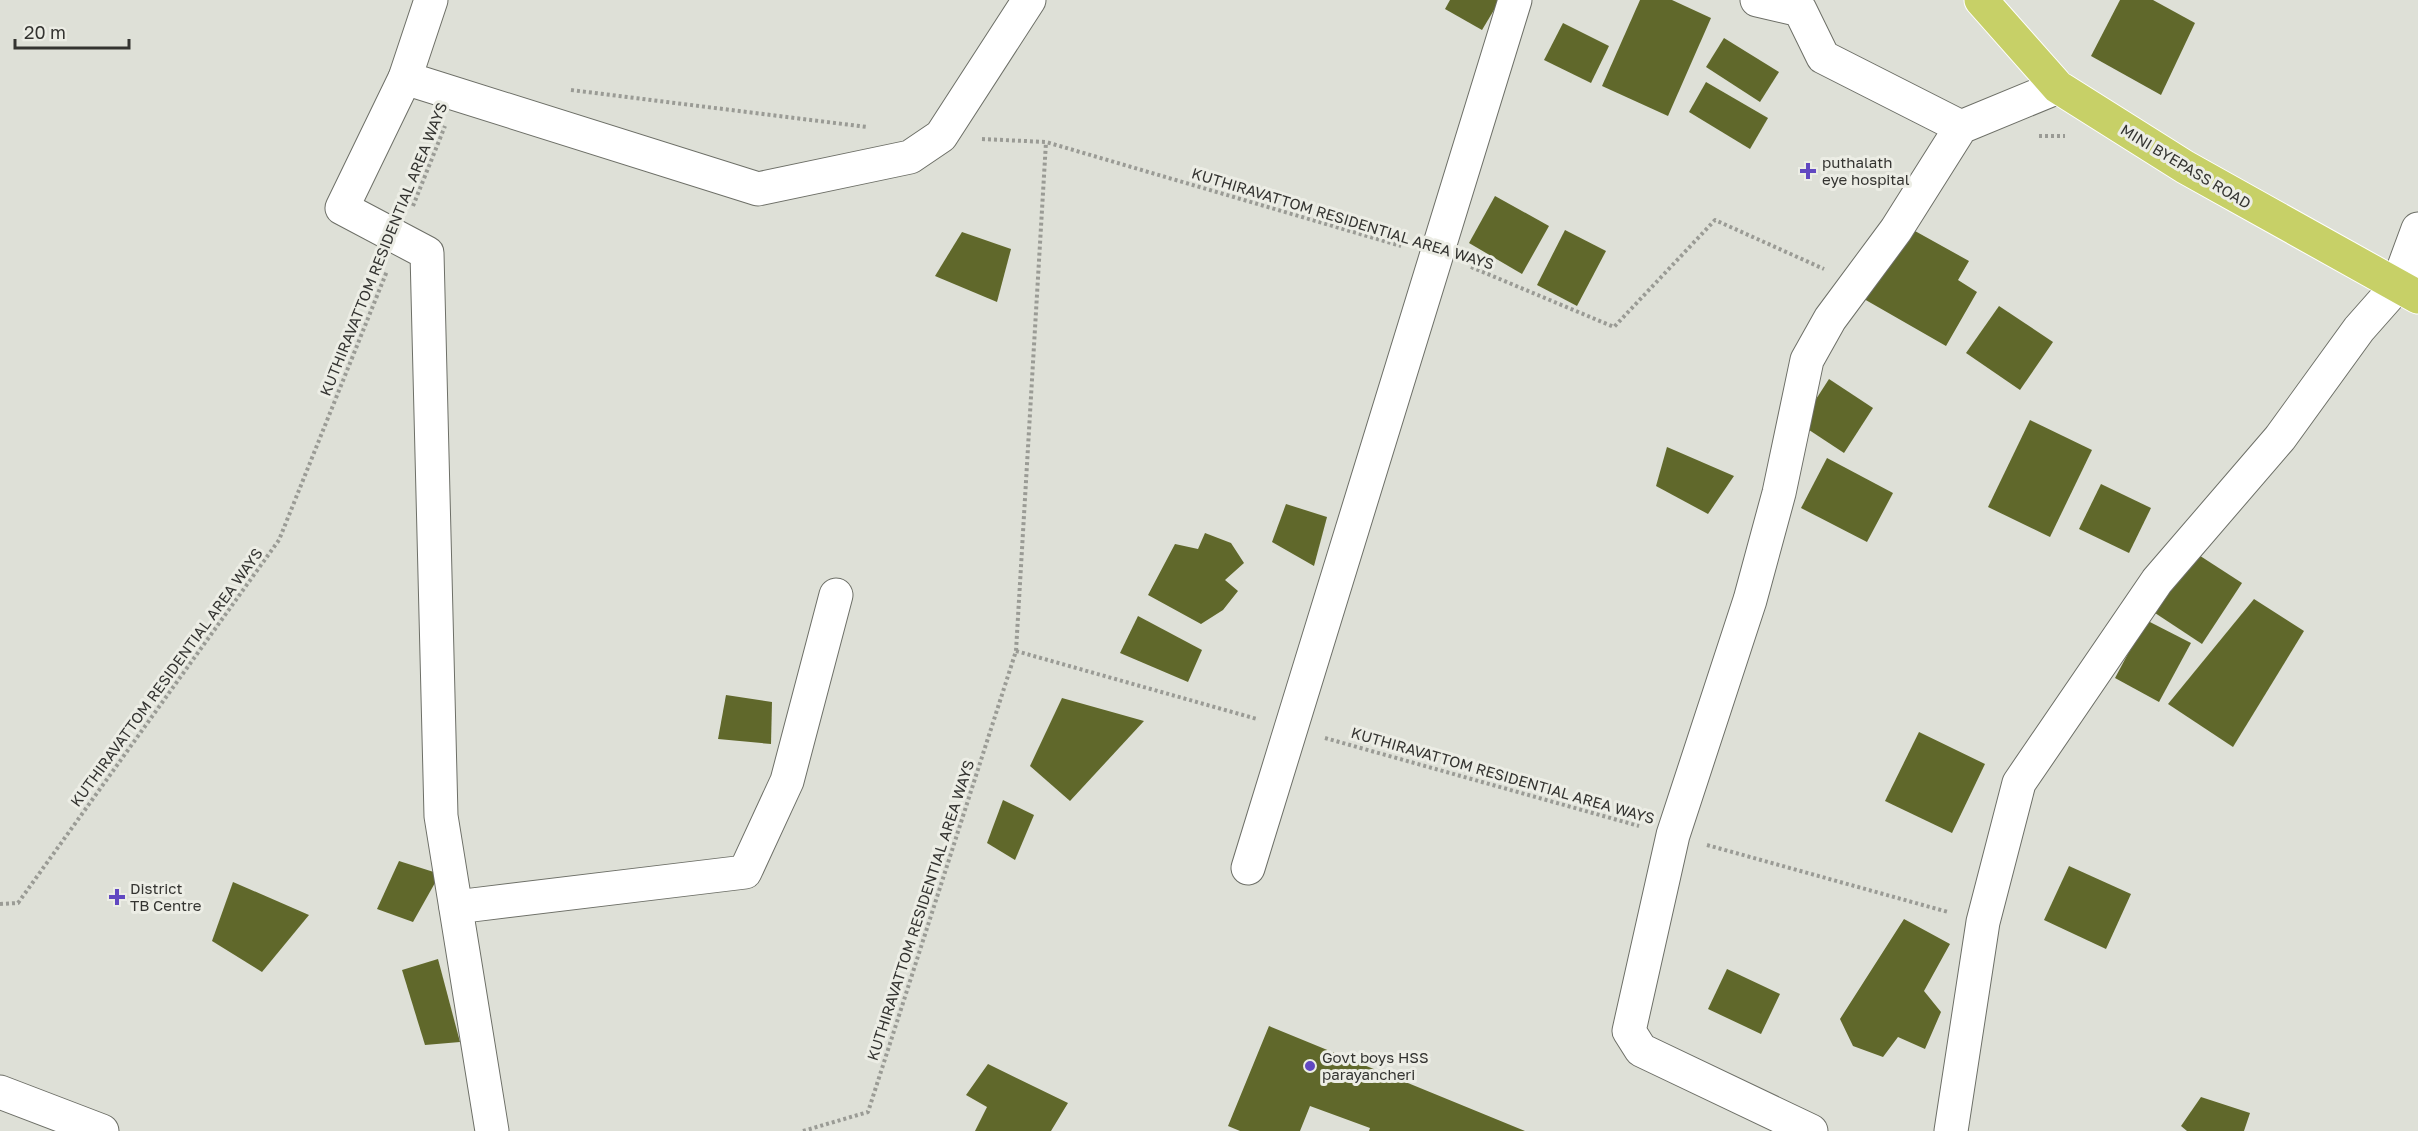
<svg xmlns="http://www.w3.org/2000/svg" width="2418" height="1131" font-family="'Golos Text',sans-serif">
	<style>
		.building { fill: #60682b }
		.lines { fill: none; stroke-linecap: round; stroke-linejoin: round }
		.minor-casing { stroke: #6d6f67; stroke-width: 35 }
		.major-casing { stroke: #fff; stroke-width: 35 }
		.path { stroke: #9a9b95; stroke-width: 4; stroke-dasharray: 3 3; stroke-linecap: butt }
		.minor { stroke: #fff; stroke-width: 33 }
		.major { stroke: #c7d067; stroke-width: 33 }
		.poi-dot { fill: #6148c1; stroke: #ecede5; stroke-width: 2 }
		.labels { text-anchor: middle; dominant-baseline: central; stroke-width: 6; stroke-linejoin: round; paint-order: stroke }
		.poi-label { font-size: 15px; fill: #343431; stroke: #ecede5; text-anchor: start }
		.street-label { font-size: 15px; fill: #343431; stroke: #ecede5 }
	</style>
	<rect width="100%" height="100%" fill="#dee0d7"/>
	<g class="building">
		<polygon points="1450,0 1500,0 1482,30 1445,9"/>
		<polygon points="1640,0 1672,0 1711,18 1668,116 1602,86"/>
		<polygon points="2120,0 2153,0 2195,23 2161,95 2091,56"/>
		<polygon points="1563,23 1609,46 1591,83 1544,60"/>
		<polygon points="1724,38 1779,72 1760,102 1706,67"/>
		<polygon points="1706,82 1768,118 1750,149 1689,112"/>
		<polygon points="1495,196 1549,226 1522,274 1469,243"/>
		<polygon points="1906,226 1969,261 1958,280 1977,292 1946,346 1864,299"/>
		<polygon points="1565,230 1606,251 1577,306 1537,285"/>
		<polygon points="962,232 1011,249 997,302 935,276"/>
		<polygon points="1999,306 2053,342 2020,390 1966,353"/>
		<polygon points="1829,379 1873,408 1844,453 1800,424"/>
		<polygon points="2030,420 2092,450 2050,537 1988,507"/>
		<polygon points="1667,447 1734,476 1708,514 1656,486"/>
		<polygon points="1827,458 1893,493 1867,542 1801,508"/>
		<polygon points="2101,484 2151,508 2129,553 2079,529"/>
		<polygon points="1286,504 1327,517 1314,566 1272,542"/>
		<polygon points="1205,533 1231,543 1244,563 1225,580 1238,591 1223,610 1201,624 1148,595 1175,544 1198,549"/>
		<polygon points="2191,550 2242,583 2202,644 2152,611"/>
		<polygon points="2254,599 2304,631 2233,747 2168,704"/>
		<polygon points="1138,616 1202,650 1188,682 1120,653"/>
		<polygon points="2146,620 2191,643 2159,702 2115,678"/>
		<polygon points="726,695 772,702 771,744 718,739"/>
		<polygon points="1062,698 1144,721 1070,801 1030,766"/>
		<polygon points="1919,732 1985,764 1952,833 1885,801"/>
		<polygon points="1003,800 1034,815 1015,860 987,843"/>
		<polygon points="399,861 440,874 413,922 377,909"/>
		<polygon points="2069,866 2131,894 2106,949 2044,920"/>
		<polygon points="233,882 309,915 262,972 212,941"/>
		<polygon points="1904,919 1950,944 1924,991 1941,1012 1925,1049 1898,1037 1883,1057 1853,1046 1840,1019"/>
		<polygon points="438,959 460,1042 425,1045 402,970"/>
		<polygon points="1727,969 1780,994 1761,1034 1708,1009"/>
		<polygon points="1269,1026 1525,1131 1369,1131 1370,1128 1310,1106 1300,1131 1240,1131 1228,1126"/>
		<polygon points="988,1064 1068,1103 1051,1131 975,1131 987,1107 966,1095"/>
		<polygon points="2201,1097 2250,1113 2244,1131 2187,1131 2181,1126"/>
	</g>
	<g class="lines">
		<g class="minor-casing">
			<g id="minor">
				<polyline points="431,0 405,78 342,208 427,253 441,816 492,1131"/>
				<polyline points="1757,0 1800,10 1823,57 1961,127"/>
				<polyline points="405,78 758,189 910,157 941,136 1029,0"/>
				<polyline points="1248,868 1515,0"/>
				<polyline points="456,907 745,872 787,781 836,595"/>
				<polyline points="0,1092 102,1131"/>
				<polyline points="1811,1131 1641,1050 1629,1031 1673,835 1750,600 1779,493 1807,360 1830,319 1896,230 1961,127 2058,87"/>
				<polyline points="1951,1131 1983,922 2019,783 2157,581 2280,438 2359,329 2397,286 2418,229"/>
			</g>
		</g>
		<g class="major-casing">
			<polyline id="major" points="1981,0 2058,87 2185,167 2418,297"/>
		</g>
		<g class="path">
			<polyline points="571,90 867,127"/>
			<polyline points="2039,136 2065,136"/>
			<polyline points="982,139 1046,142 1401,246"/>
			<polyline points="413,206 445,126"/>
			<polyline points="1471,267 1614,327 1715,220 1824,269"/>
			<polyline points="1016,651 1257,719"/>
			<polyline points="1325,738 1639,826"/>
			<polyline points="1707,845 1948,912"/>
			<polyline points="0,904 18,903 279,540 387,271"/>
			<polyline points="803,1131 868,1112 1016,651 1046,142"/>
		</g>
		<use href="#minor" class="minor"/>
		<use href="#major" class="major"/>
	</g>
	<g class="poi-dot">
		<path d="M1805 162h6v6h6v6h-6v6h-6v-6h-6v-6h6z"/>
		<path d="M114 888h6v6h6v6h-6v6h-6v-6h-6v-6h6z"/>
		<circle cx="1310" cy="1066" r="6"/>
	</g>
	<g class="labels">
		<g class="poi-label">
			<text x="1822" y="162">puthalath<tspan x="1822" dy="17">eye hospital</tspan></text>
			<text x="130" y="888">District<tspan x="130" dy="17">TB Centre</tspan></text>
			<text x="1322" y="1057">Govt boys HSS<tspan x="1322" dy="17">parayancheri</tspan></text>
		</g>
		<g class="street-label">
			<text transform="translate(2186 166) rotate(31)">MINI BYEPASS ROAD</text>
			<text transform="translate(1343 218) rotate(17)">KUTHIRAVATTOM RESIDENTIAL AREA WAYS</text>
			<text transform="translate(383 249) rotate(-68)">KUTHIRAVATTOM RESIDENTIAL AREA WAYS</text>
			<text transform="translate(166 677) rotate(-54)">KUTHIRAVATTOM RESIDENTIAL AREA WAYS</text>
			<text transform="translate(1503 775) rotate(16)">KUTHIRAVATTOM RESIDENTIAL AREA WAYS</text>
			<text transform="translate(920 910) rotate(-72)">KUTHIRAVATTOM RESIDENTIAL AREA WAYS</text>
		</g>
	</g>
	<path d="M15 39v9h114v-9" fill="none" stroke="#343431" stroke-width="3"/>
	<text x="24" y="39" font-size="18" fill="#343431" stroke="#ecede5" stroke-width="4.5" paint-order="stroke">20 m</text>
</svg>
